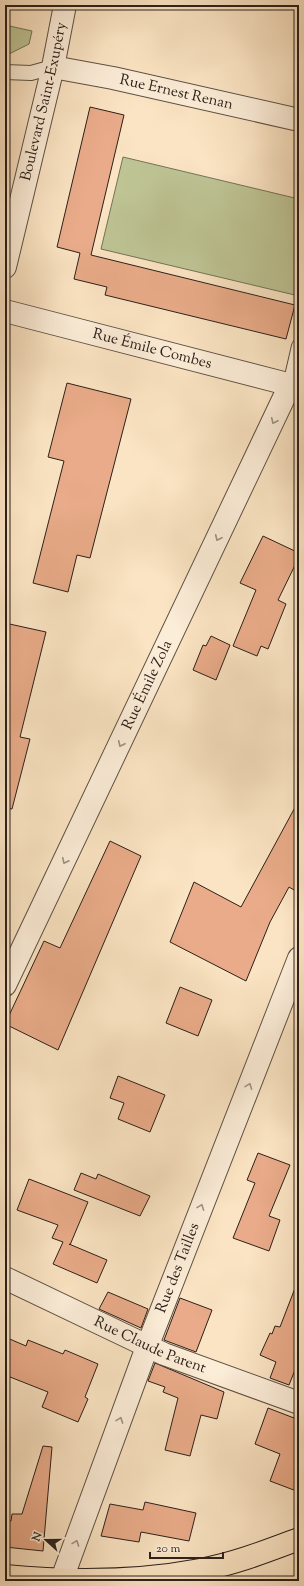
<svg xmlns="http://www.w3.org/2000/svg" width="304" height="1586" font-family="'Sorts Mill Goudy',serif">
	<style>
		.green { fill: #bec494; stroke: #747257 }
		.building { fill: #e9ab89; stroke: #2b201a }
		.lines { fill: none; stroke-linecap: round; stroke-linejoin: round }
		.lane-casing { stroke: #5f5144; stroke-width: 16 }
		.street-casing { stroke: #5f5144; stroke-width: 24 }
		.primary-casing { stroke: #2b201a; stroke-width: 24 }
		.lane { stroke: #fcedd8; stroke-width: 14 }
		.street { stroke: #fcedd8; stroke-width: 22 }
		.primary { stroke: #fbe4c3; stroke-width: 22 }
		.oneway { stroke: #9e9182 }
		.labels { text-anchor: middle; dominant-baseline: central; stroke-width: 3; stroke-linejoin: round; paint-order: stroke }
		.street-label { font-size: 15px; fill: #2b201a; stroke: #fcedd8 }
	</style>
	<rect width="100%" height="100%" fill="#fbe4c3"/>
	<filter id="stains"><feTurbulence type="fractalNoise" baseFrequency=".005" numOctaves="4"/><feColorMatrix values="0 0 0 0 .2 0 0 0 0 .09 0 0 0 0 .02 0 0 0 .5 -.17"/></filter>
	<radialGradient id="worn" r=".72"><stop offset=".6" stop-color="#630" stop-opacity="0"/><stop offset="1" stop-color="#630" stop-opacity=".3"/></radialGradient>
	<g class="green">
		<polygon points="5,25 32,31 29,44 5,56"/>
		<polygon points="123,157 299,199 299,296 101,249"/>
	</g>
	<g class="building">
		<polygon points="90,107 124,115 91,255 295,305 286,339 105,295 107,287 74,279 80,253 57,247"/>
		<polygon points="67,383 131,399 90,558 77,555 68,592 33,583 64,461 48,457"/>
		<polygon points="263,536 299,553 299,557 278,600 286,604 268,649 261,646 257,656 233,646 256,590 240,583"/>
		<polygon points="5,623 46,632 20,737 30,739 12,809 5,808"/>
		<polygon points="211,636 230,645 216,680 193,670 203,645 206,646"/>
		<polygon points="299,800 299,893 289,887 270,922 246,981 170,942 194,882 241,907"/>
		<polygon points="110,841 141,856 58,1050 5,1024 44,941 60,948"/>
		<polygon points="180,987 212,1000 198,1036 166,1023"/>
		<polygon points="118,1076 165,1095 150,1132 118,1119 124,1103 110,1098"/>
		<polygon points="258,1153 290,1165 269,1216 280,1220 269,1251 233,1238 255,1183 247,1180"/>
		<polygon points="81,1173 96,1179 98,1174 150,1196 140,1216 74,1190"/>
		<polygon points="29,1179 88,1202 70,1245 69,1244 107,1260 97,1283 53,1264 63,1242 52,1238 58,1225 17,1210"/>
		<polygon points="297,1283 299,1283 299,1360 289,1385 270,1378 276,1362 260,1355 270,1333 272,1334 275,1326 280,1327"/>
		<polygon points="108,1292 148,1309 141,1328 99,1309"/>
		<polygon points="180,1298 212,1310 196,1352 164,1340"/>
		<polygon points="5,1337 26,1346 28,1340 63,1354 65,1350 98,1364 85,1397 88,1399 78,1422 42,1407 48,1392 5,1375"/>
		<polygon points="155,1363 224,1392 217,1419 201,1415 190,1456 165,1450 178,1398 163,1392 165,1387 148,1381"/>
		<polygon points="268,1408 294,1418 295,1415 299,1415 299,1492 270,1481 280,1454 255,1444"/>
		<polygon points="43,1446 52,1447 43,1551 5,1547 5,1521 11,1521 12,1514 22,1514"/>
		<polygon points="145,1502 196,1513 189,1541 141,1532 139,1542 101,1536 110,1504 143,1510"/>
	</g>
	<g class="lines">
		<g class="lane-casing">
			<g id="lane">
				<polyline points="5,72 31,73 53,67"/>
				<polyline points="290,385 299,346"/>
			</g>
		</g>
		<g class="street-casing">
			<g id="street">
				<path id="s1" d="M53,67L113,78L299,120"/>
				<path id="s2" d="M5,267L53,67L65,5"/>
				<path id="s3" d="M5,311L299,387"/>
				<path id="s4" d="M5,985L290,385"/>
				<path id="s5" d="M5,1278L164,1354L299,1403"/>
				<path id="s6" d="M62,1579L147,1347L299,958"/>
			</g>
		</g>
		<g class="primary-casing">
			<path id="primary" d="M5,1576C69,1582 136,1582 200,1570C234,1564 267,1551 299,1539"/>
		</g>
		<use href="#lane" class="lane"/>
		<use href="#street" class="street"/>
		<use href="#primary" class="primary"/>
	</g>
	<defs><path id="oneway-chevron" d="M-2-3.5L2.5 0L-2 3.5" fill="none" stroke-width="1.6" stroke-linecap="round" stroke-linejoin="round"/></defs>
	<g class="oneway">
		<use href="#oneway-chevron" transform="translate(274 421) rotate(115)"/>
		<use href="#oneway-chevron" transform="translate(218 538) rotate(115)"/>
		<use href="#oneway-chevron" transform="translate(121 744) rotate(115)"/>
		<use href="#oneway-chevron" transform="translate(65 861) rotate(116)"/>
		<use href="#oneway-chevron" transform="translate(249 1086) rotate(-69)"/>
		<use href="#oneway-chevron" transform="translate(201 1207) rotate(-69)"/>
		<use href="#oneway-chevron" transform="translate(120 1420) rotate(-70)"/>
		<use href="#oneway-chevron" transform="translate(76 1543) rotate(-70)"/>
	</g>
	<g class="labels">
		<g class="street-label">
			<text stroke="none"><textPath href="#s1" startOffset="126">Rue Ernest Renan</textPath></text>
			<text stroke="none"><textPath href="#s2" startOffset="170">Boulevard Saint-Exupéry</textPath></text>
			<text stroke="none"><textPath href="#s3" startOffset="152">Rue Émile Combes</textPath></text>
			<text stroke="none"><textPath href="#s4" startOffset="332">Rue Émile Zola</textPath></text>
			<text stroke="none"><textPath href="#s6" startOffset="332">Rue des Tailles</textPath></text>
			<text stroke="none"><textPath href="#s5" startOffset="160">Rue Claude Parent</textPath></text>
		</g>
	</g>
	<rect width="304" height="1586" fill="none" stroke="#fbe4c3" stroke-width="20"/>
	<rect x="6" y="6" width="292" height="1574" fill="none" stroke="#2b201a" stroke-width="2"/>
	<rect x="10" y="10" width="284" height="1566" fill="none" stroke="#2b201a"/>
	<g transform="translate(46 1540) rotate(291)" stroke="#fcedd8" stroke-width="3" paint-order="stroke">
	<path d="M0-3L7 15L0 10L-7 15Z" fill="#2b201a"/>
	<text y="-6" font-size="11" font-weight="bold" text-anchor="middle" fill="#2b201a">N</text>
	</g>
	<path d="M150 1552v6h73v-6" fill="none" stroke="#2b201a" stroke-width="2"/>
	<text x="156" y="1552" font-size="12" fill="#2b201a" stroke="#fcedd8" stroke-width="3" paint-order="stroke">20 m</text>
	<rect width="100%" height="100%" filter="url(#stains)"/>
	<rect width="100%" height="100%" fill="url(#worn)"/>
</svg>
